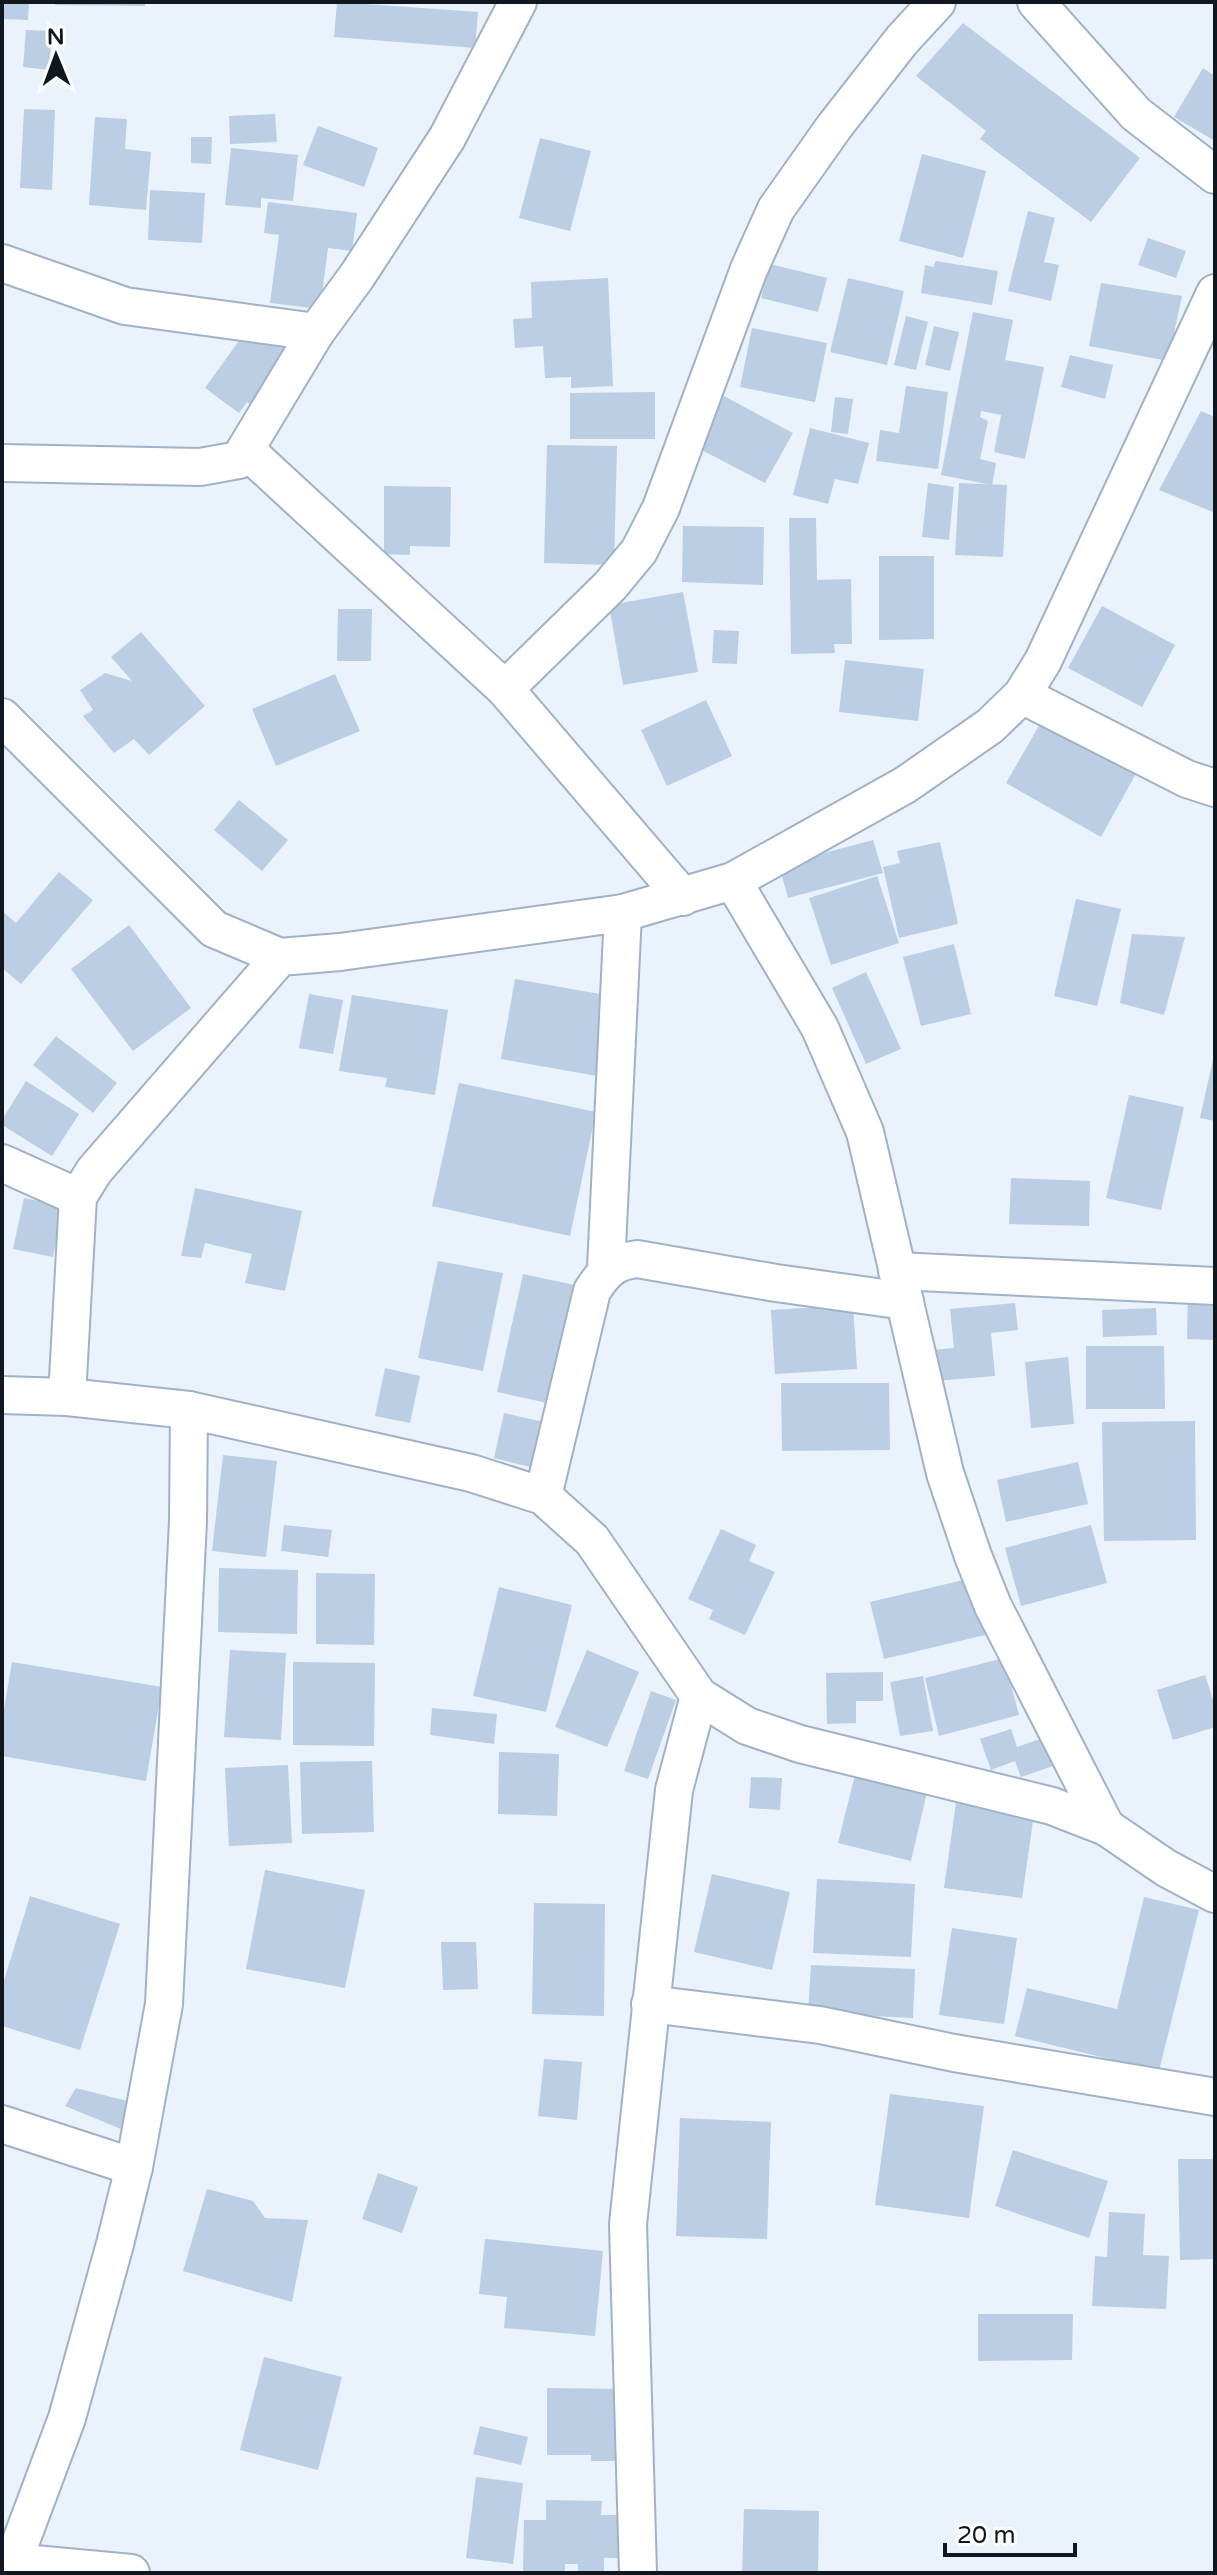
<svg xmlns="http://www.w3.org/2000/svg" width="1217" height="2575" font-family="'Varela Round',sans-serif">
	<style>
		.building { fill: #bbcee4 }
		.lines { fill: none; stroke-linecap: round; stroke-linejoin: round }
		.street-casing { stroke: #a0b2c7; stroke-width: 40 }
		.street { stroke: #fff; stroke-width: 36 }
	</style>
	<rect width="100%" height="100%" fill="#eaf2fb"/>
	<g class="building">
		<polygon points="2,2 29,2 28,20 2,19"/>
		<polygon points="55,2 145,2 145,6 55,5"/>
		<polygon points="337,2 478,12 475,48 334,37"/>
		<polygon points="963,23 1140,158 1091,222 980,139 986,131 916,76"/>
		<polygon points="26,30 52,31 49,70 23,67"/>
		<polygon points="1203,68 1215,76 1215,141 1174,117"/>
		<polygon points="24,109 55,110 52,190 20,188"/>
		<polygon points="275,114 277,142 230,144 229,116"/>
		<polygon points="95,117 127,119 125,149 151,152 146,210 89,205"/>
		<polygon points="318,126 378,148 364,187 303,165"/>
		<polygon points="191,137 212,137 211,164 191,163"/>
		<polygon points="540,138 591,151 570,231 519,218"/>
		<polygon points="231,148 298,155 293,201 261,198 261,208 225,205"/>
		<polygon points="922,154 986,171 963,258 899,241"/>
		<polygon points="150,190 205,193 202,243 148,240"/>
		<polygon points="268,202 357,213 352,251 328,248 320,309 270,303 279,235 264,233"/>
		<polygon points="1028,211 1055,218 1044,262 1059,265 1051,301 1008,291"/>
		<polygon points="1148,238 1186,251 1176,278 1138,265"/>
		<polygon points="936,261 998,271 992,305 921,293 925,265 933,267"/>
		<polygon points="770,264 827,278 818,312 761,298"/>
		<polygon points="608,278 613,386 571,388 571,377 545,378 543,346 515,348 513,319 532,318 531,282"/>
		<polygon points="848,278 904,291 887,365 830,352"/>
		<polygon points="1101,283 1182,296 1168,361 1089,346"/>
		<polygon points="973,312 1013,320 1005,360 1044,367 1025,459 994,452 1001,415 981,411 980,417 988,421 980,459 996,463 992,485 941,475"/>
		<polygon points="906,316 928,322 916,370 894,365"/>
		<polygon points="251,324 292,353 254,407 247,402 239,413 205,388"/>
		<polygon points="934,326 959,332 950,371 925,365"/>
		<polygon points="752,328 827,343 815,402 740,387"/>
		<polygon points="1070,355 1113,365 1105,399 1061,387"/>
		<polygon points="906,386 948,392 938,469 876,461 880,430 899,433"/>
		<polygon points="655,392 655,439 570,439 570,393"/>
		<polygon points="722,395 793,433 765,483 694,446"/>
		<polygon points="835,397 853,399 848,434 831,432"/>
		<polygon points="1201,411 1215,417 1213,512 1159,490"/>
		<polygon points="810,428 869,443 858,484 835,479 828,504 793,495"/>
		<polygon points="547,445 617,446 614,565 544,563"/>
		<polygon points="928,483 954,487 949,540 922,537"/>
		<polygon points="959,483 1007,485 1003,557 955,555"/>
		<polygon points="384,486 451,487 450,547 410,546 410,555 384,554"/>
		<polygon points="789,518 816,518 817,580 851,579 852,644 834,644 835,653 791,654"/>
		<polygon points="683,526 764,527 763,585 682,582"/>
		<polygon points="879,556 934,556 934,639 879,640"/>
		<polygon points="683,592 698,672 623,685 609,605"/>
		<polygon points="1102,606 1175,645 1142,707 1068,668"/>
		<polygon points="338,609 372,609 371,661 337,661"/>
		<polygon points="714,630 739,631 737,664 712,663"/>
		<polygon points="141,632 205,706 149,755 134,739 114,753 83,716 93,710 80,690 105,673 132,681 111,657"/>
		<polygon points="845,660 924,669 918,721 839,712"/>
		<polygon points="335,674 360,731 276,766 252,709"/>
		<polygon points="706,700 732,756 667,786 641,730"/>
		<polygon points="1044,717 1138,770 1101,837 1006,783"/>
		<polygon points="239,800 288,840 262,871 214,830"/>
		<polygon points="873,840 883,873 788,898 779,865"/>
		<polygon points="940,842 958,924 899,938 883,867 900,863 897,851"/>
		<polygon points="59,872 93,900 21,984 2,968 2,911 16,923"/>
		<polygon points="877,876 899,943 831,965 809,898"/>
		<polygon points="1076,899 1121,909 1097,1006 1054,996"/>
		<polygon points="129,925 191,1008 133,1051 71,969"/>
		<polygon points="1132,934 1185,937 1164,1015 1120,1003"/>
		<polygon points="954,944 971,1014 921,1026 903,957"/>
		<polygon points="866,972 901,1049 866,1064 832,988"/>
		<polygon points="515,979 611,996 597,1076 501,1059"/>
		<polygon points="309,994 343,1000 333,1054 299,1048"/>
		<polygon points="352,995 448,1010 435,1095 385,1087 387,1078 339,1071"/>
		<polygon points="56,1036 117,1083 93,1113 33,1065"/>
		<polygon points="1214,1055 1215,1055 1215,1121 1200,1118"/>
		<polygon points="26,1081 79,1114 52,1156 2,1125 2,1120"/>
		<polygon points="459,1083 596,1112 570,1236 432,1206"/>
		<polygon points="1129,1095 1184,1107 1161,1210 1106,1198"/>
		<polygon points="1011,1178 1090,1181 1089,1226 1009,1224"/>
		<polygon points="195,1188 302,1211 285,1291 245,1283 252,1254 205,1243 201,1258 181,1256"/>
		<polygon points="24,1198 63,1206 53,1257 13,1249"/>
		<polygon points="438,1261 503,1273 483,1371 418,1358"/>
		<polygon points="523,1274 579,1286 552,1404 497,1392"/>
		<polygon points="1188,1291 1215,1292 1215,1340 1187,1339"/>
		<polygon points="1015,1303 1018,1330 991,1333 995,1376 935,1381 932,1350 954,1348 950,1309"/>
		<polygon points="853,1305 857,1369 775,1374 771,1310"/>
		<polygon points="1156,1308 1157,1335 1103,1337 1102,1310"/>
		<polygon points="1086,1346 1164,1346 1165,1409 1086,1409"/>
		<polygon points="1068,1357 1074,1424 1031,1428 1025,1362"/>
		<polygon points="385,1368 420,1376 410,1423 375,1416"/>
		<polygon points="781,1383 889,1383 890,1450 782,1451"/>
		<polygon points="504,1413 557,1425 546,1471 494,1458"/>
		<polygon points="1195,1421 1196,1540 1104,1541 1102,1422"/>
		<polygon points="223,1455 277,1461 266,1557 212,1551"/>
		<polygon points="1078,1462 1088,1504 1006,1522 997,1480"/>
		<polygon points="284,1525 332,1530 328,1557 281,1551"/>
		<polygon points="1091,1525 1107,1583 1021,1606 1005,1548"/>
		<polygon points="721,1529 756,1545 749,1561 775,1572 745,1635 709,1619 713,1610 688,1599"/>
		<polygon points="219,1568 298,1570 297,1634 218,1632"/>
		<polygon points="316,1573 375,1574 374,1645 316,1644"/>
		<polygon points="972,1578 985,1635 884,1659 870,1602"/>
		<polygon points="499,1587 572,1605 546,1712 473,1696"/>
		<polygon points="230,1650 286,1653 281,1740 224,1737"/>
		<polygon points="587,1650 639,1672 607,1747 555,1727"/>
		<polygon points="1004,1658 1019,1715 939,1736 925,1678"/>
		<polygon points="12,1662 162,1687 146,1781 2,1756 2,1721"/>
		<polygon points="293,1662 375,1663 374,1746 293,1745"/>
		<polygon points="883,1672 883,1701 856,1701 856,1723 827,1724 826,1673"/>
		<polygon points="1205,1675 1215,1706 1215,1727 1173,1740 1157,1690"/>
		<polygon points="923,1676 933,1731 900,1736 890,1682"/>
		<polygon points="651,1691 676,1700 648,1779 624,1771"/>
		<polygon points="432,1708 497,1714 494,1744 430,1735"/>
		<polygon points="1011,1729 1017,1747 1043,1738 1053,1766 1021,1777 1015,1761 991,1770 980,1739"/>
		<polygon points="499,1752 559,1754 557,1816 498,1814"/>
		<polygon points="372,1761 374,1832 302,1834 300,1762"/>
		<polygon points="288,1765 292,1843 229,1846 225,1768"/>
		<polygon points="855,1775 927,1792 911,1861 838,1843"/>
		<polygon points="751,1777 782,1778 780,1810 749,1808"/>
		<polygon points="956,1803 1034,1814 1022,1898 944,1888"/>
		<polygon points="265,1870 365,1890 345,1988 246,1969"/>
		<polygon points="712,1874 790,1892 772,1970 694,1952"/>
		<polygon points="817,1879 915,1884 911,1957 813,1953"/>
		<polygon points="30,1896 120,1924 80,2050 2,2026 2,1987"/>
		<polygon points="1144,1897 1199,1910 1159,2071 1015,2036 1027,1988 1117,2009"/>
		<polygon points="534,1903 605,1904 604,2016 532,2014"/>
		<polygon points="952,1928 1017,1938 1004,2024 939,2015"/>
		<polygon points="441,1942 476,1942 478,1989 443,1990"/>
		<polygon points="811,1965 915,1969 913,2018 808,2013"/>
		<polygon points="544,2059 582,2062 577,2120 538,2116"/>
		<polygon points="76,2088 131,2102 121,2129 65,2106"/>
		<polygon points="890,2094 984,2106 969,2218 875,2205"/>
		<polygon points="680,2118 771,2122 767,2239 676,2236"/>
		<polygon points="1013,2150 1108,2181 1089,2238 995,2206"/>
		<polygon points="1178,2159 1215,2159 1215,2259 1180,2260"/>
		<polygon points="378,2173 418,2187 402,2233 362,2219"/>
		<polygon points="207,2189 253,2201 265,2218 308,2220 292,2302 183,2271"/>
		<polygon points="1109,2212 1145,2214 1143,2255 1169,2256 1166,2309 1092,2306 1095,2256 1107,2257"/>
		<polygon points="485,2239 603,2251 595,2336 504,2328 507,2297 479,2294"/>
		<polygon points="978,2314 1073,2314 1072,2360 978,2361"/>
		<polygon points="264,2357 342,2377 318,2470 240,2450"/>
		<polygon points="547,2388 629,2389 629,2461 591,2461 591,2455 547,2455"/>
		<polygon points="480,2426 528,2437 521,2465 473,2454"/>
		<polygon points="476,2477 523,2483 513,2564 466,2558"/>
		<polygon points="546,2500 602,2501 601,2515 630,2515 630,2558 604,2558 604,2573 578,2573 578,2564 565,2564 565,2573 523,2573 524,2520 546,2520"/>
		<polygon points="744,2509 819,2511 818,2573 742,2573"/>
	</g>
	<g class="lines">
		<g class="street-casing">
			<g id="street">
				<polyline points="1036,2 1136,114 1215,175"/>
				<polyline points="2,263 125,306 316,332"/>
				<polyline points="246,450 505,689 683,897"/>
				<polyline points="2,463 200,467 239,460 316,332 357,276 447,138 518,2"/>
				<polyline points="505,689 610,586 639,551 661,508 749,269 776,209 834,127 902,40 937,2"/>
				<polyline points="1022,695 1187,779 1215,788"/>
				<polyline points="2,717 214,929 280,957 340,952 623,913 733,881 905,785 990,726 1022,695 1043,661 1215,293"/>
				<polyline points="733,881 820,1028 865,1132 945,1473 973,1556 993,1606 1106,1827"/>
				<polyline points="2,1163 78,1197"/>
				<polyline points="606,1268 623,913"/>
				<polyline points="897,1271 1215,1286"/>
				<polyline points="2,1395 67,1397 189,1410 471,1473 543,1496 592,1540 699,1696 747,1726 800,1744 1052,1806 1106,1827 1166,1868 1215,1894"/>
				<polyline points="67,1397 78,1197 94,1171 280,957"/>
				<path d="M543,1496L592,1291C605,1271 613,1262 637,1259L776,1283L905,1301"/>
				<polyline points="650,2004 820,2025 954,2053 1215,2097"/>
				<polyline points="2,2124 134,2167"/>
				<polyline points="13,2562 131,2573"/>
				<polyline points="9,2573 67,2418 115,2244 134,2167 164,2004 188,1521 189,1410"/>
				<polyline points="638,2573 628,2224 674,1790 699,1696"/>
			</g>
		</g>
		<use href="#street" class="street"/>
	</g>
	<rect width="1217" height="2575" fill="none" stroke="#10171e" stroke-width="8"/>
	<g transform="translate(56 56) rotate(359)" stroke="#ffffff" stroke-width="6" paint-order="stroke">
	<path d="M0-6L14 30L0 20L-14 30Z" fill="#10171e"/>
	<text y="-12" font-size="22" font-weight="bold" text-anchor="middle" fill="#10171e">N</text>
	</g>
	<path d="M945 2543v12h130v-12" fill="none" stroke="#10171e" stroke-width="4"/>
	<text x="957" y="2543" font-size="24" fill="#10171e" stroke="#ffffff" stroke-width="6" paint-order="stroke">20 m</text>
</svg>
